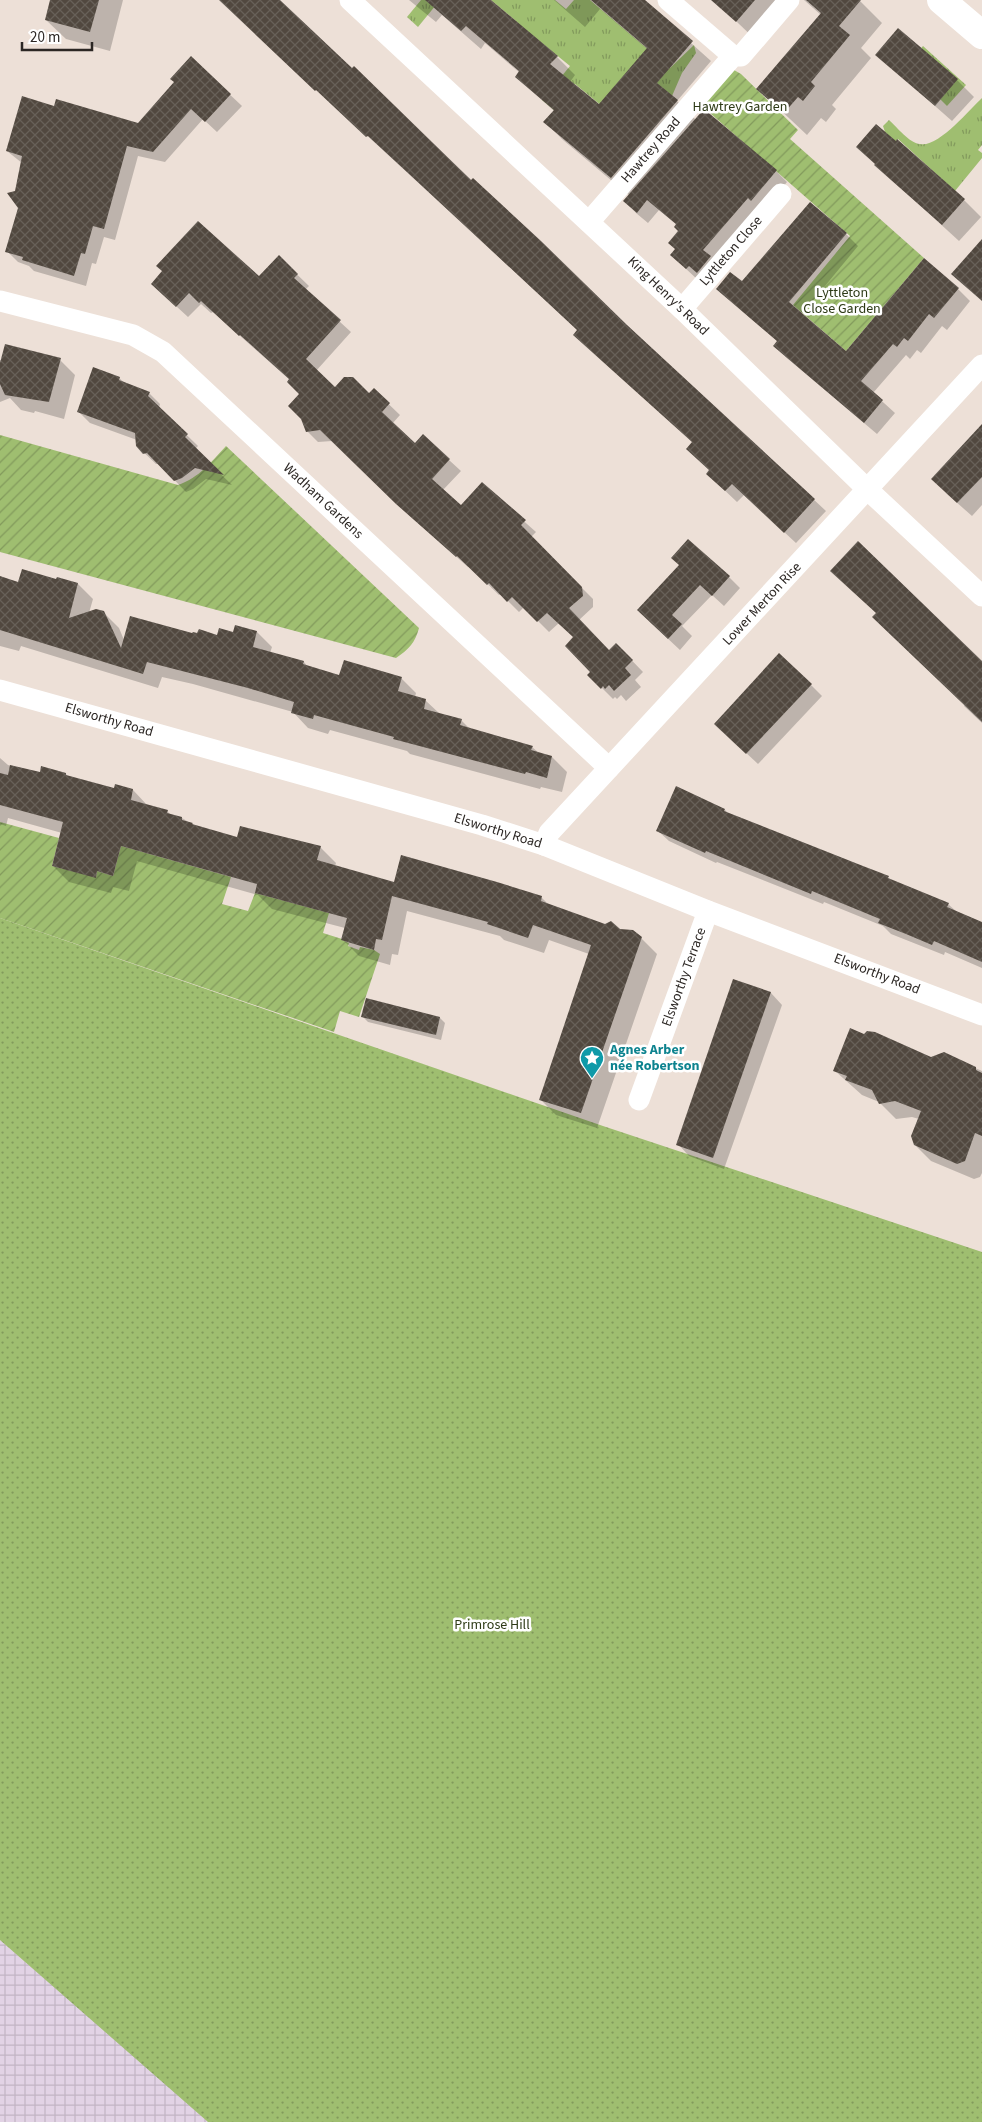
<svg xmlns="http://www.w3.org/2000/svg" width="982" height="2122" font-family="'Source Sans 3',sans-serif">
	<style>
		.industrial { fill: url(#industrial-grid) }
		.grass { fill: url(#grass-tufts) }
		.park { fill: url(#park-dots) }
		.garden { fill: url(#garden-furrows) }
		.shadow { fill: #0003 }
		.building { fill: url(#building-cross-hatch) }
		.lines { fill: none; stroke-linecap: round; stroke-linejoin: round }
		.street { stroke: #fff; stroke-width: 21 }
		.secondary { stroke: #fff; stroke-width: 28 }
		.labels { text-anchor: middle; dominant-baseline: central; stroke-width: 5; stroke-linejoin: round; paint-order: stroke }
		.park-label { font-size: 14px; fill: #2d3a16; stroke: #fff }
		.street-label { font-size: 14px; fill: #2c2724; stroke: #fff }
		.culture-label { font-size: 14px; font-weight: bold; fill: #0d838f; stroke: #fff; text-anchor: start }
	</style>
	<defs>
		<pattern id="industrial-grid" width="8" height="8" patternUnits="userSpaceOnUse" patternTransform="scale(1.25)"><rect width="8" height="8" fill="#e2d3e5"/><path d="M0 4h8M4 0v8" fill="none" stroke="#c2b5c4"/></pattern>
		<pattern id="grass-tufts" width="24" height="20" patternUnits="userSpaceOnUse" patternTransform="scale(1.25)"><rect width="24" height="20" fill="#9fbe70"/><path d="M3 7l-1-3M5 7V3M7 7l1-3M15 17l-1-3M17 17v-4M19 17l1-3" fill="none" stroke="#829a5c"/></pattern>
		<pattern id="park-dots" width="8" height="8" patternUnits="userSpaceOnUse" patternTransform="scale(1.25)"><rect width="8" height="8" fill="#9fbe70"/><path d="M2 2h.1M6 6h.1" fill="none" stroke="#829a5c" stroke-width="1.8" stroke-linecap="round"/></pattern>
		<pattern id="garden-furrows" width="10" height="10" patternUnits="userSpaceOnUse" patternTransform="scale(1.25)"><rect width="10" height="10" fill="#9fbe70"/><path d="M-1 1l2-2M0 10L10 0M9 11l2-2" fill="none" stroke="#829a5c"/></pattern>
		<pattern id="building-cross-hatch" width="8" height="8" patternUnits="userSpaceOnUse" patternTransform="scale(1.25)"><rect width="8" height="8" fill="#51483f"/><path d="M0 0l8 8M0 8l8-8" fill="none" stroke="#676058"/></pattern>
	</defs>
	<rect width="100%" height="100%" fill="#ede0d7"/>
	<polygon class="industrial" points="0,1940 146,2066 208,2122 0,2122"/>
	<g class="grass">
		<polygon points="421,0 440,0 418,27 407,17"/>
		<polygon points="491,0 555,0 566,9 574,0 590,0 670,68 694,45 696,53 682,73 672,96 634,64 637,135 575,84 554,110 542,100 570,66 527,31 506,33 516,21"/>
		<polygon points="923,46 966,85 947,106 938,97 915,55"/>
		<path d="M982,98V145L978,150L982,153V158L955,191L898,139L895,142L885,132L883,126L889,120C897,127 909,143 920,144C938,148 969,110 982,98Z"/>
	</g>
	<polygon class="park" points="0,918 603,1126 982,1252 982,2122 208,2122 0,1940"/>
	<g class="garden">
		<polygon points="734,70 741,74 798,130 790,139 924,258 846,351 793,305 850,236 702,106"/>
		<path d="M0,435L178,485C200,477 210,463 226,446L419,628C415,643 409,649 396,658L0,552Z"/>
		<polygon points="0,822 59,838 52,866 96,877 97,871 113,876 121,846 231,877 222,904 248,911 255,893 329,913 323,933 342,939 342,940 349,943 348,946 359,950 360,947 374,950 380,954 359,1017 340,1011 334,1032 0,918"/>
	</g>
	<g class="shadow">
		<polygon points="52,0 123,0 110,51 66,39 46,20"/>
		<polygon points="220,0 278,0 826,511 796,543 744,495 737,502 719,485 693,443 579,331"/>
		<polygon points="409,0 489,0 557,57 575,75 570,82 600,106 647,49 600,9 585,27 554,0 643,0 711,61 677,101 696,120 776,171 787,182 763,211 698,280 671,255 676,249 680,231 677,225 659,210 648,223 636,213 625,201 630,196 563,140 545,122 554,111 516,77 520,73 485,43 481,49 442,15 436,22"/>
		<polygon points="718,0 796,0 759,43 716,2"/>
		<polygon points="804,0 859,0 882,23 861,48 871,58 832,105 836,109 826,122 821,118 807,135 758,89 821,15"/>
		<polygon points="877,55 957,80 974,97 952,121"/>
		<polygon points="191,58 242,106 217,132 203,119 165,162 138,156 115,240 104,237 96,264 92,263 86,286 34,271 29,266 18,262 7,251 19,207 16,192 22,163 7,151 55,107 138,124 175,82"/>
		<polygon points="876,165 964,200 981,217 959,241"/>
		<polygon points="846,234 858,246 801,315 846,353 958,289 970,301 947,330 942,326 921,353 917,350 910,359 906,355 873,393 895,413 877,434 787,358 775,346 778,342 717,289 742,283"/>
		<polygon points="279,257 309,286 305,290 351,332 316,371 335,389 369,395 374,390 400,415 392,424 415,445 423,436 449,460 461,471 443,490 461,507 482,484 536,532 531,537 593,599 593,607 579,620 609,651 616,644 643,672 635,680 641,687 626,701 621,695 617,699 615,697 613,699 589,675 592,672 575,638 559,623 549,632 524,607 519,612 501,594 499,595 469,566 468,567 409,515 332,441 318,442 307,431 301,394 290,380 213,312 211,313 201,304 188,317 164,295 259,278"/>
		<polygon points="0,360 60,360 75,375 64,419 35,411 34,413 21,410 10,398 0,402"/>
		<polygon points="119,378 126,384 149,393 160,404 159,408 198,446 195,449 232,485 206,479 193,489 186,492 159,464 156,464 137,446 137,440 90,423 79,412"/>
		<polygon points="982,426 982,505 972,516 946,493"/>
		<polygon points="680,565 729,577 740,588 724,606 712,595 682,626 692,636 680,650 649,621"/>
		<polygon points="0,578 18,583 57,581 78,584 93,599 89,613 103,612 119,628 124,640 193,635 218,637 257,632 272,647 270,653 304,662 308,667 340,677 401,678 416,693 415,697 425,700 440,714 461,720 470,729 532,747 539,753 552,757 567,772 562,792 541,787 540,789 410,754 407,751 330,730 328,734 308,728 293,712 193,684 162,677 158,688 21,646 19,651 0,646"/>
		<polygon points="982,662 982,723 964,706"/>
		<polygon points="811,685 822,696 758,764 727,735"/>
		<polygon points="0,758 8,765 40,774 66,774 69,778 115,790 116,786 133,790 148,806 167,811 172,816 182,818 195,826 238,838 320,847 336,863 335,866 395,883 542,898 550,906 641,938 657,954 597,1128 556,1115 540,1099 589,954 549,940 544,953 504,940 500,936 407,911 398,955 392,954 390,965 359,956 343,940 345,928 272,909 258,895 137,861 129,891 113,887 111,893 69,882 53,866 62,833 8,818 6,826 0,824"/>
		<polygon points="725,810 729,814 888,878 892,881 948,904 957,912 982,923 982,968 945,952 944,955 891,934 883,926 824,902 823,904 717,862 716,863 669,841 657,830"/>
		<polygon points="734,980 771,993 782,1005 724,1169 689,1156 678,1144"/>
		<polygon points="362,1016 440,1018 445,1023 441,1040 368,1022"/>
		<polygon points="944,1054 982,1071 982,1173 980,1177 974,1179 931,1161 915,1145 919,1119 912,1117 896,1119 879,1102 862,1095 834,1070 931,1059"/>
	</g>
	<g class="building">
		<polygon points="50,0 99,0 90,32 45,20"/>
		<polygon points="219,0 280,0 352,68 354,66 471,180 473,178 541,241 627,325 815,499 784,533 732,484 725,491 706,474 709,470 686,449 692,442 573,335 577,330 407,172 368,136 366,137 316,90 315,91"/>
		<polygon points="425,0 491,0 558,56 550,64 599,104 647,48 591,0 645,0 693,41 657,83 678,100 611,178 543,122 554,110 515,77 519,71 466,26 461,31"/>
		<polygon points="711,0 755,0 736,22"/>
		<polygon points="806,0 861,0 839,26 850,35 811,82 815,86 803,101 798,97 784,113 756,89 821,13"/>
		<polygon points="898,28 958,79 935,106 875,55"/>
		<polygon points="191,56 231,94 205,122 191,109 153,152 127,146 104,229 93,226 85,254 81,253 74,276 22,260 23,257 5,252 18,208 7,193 15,191 22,156 6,151 22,96 54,106 56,99 138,123 174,82 170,79"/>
		<polygon points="704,109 777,170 751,201 748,198 703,250 711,256 697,273 689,266 686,269 670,255 675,249 668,243 678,231 674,227 676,224 647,200 637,213 623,201"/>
		<polygon points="876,124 896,141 897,139 965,199 942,225 874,165 875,164 856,147"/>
		<polygon points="810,202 847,233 789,302 846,351 924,258 959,288 934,318 929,314 908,341 904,338 897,347 893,344 861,381 883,400 864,423 773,346 777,341 716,289 730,272 742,281"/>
		<polygon points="198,221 259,276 279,255 298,274 294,278 341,320 306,359 335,387 344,377 353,377 369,393 374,388 390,403 382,412 415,443 423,434 450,459 432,479 461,505 482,482 526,520 521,525 582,587 583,596 569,608 609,650 616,643 633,660 625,668 631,675 614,691 609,685 605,689 603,686 601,689 587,675 590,672 565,646 573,637 547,613 537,622 512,597 507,602 489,583 487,585 457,556 456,557 396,504 320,430 306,432 301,419 288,406 299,394 287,382 289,379 240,335 239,336 201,301 199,303 189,293 176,307 151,284 162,271 156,266"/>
		<polygon points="982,239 982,301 951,274"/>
		<polygon points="5,344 61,358 49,402 5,395 0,384 0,363"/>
		<polygon points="93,367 120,377 119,380 150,392 148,396 188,434 185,437 224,475 195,468 182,478 174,481 147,453 143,454 136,446 135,433 77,412"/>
		<polygon points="982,424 982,477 957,503 931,479"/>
		<polygon points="688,539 730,576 712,596 700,585 672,615 682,624 668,639 637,610 679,565 671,558"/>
		<polygon points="858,541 982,661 982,722 872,617 876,613 830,571"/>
		<polygon points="22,569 56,579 57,577 78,583 69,618 96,609 104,611 121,648 130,616 192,633 193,632 197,633 199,629 217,635 219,628 233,632 235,625 257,631 253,647 304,661 303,664 339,675 344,660 402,677 398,691 426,699 424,709 462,719 460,725 533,746 531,750 552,756 547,778 526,772 525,774 393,739 394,737 314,715 313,719 291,713 294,702 248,688 147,662 143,674 0,630 0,576 18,582"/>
		<polygon points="779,653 812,684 746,754 714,724"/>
		<polygon points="10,765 40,772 41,766 66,773 66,775 114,788 115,784 133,789 131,800 168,810 167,813 182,817 182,820 193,823 192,824 237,837 240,826 321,846 317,860 394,882 401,855 497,882 542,896 541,901 605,924 611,921 620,929 633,930 642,937 581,1113 539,1100 591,945 533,925 528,938 487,924 488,922 392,896 382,940 376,939 374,950 341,940 347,918 255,893 257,884 121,846 113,876 97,871 96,878 52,866 63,822 0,805 0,773 8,775"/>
		<polygon points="676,786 725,809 724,811 863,866 889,876 888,878 949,903 947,907 982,922 982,962 934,941 932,945 906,934 878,923 880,919 812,891 811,894 706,851 705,853 656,831"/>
		<polygon points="733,979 771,992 713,1158 676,1145"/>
		<polygon points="366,998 440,1017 436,1035 361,1017"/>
		<polygon points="850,1028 864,1034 867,1031 875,1032 931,1057 944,1052 976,1067 976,1070 982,1073 982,1136 975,1133 965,1161 957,1164 914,1145 911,1136 921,1111 895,1101 879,1104 872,1090 845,1080 847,1076 833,1071"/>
	</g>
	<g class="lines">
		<g class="street">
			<polyline points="350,0 682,309 867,489 982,596"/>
			<polyline points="668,0 733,56"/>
			<polyline points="589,222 733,56 741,56 789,0"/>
			<polyline points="0,301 133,335 163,352 609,768"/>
			<polyline points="682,309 781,194"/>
			<polyline points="0,690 482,825 544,845 708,911 982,1015"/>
			<polyline points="544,845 549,833 982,365"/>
			<polyline points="639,1100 708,911"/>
		</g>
		<polyline class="secondary" points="941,0 982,35"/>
	</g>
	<defs>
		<g id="sight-pin" transform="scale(1.25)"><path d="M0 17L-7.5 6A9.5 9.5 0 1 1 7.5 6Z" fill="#0f9aa8" stroke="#fff"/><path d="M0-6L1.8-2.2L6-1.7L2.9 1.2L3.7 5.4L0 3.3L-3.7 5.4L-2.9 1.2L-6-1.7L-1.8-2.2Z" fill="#fff"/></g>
	</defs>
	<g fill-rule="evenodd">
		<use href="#sight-pin" x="592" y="1058"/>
	</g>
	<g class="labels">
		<g class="park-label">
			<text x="740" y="107">Hawtrey Garden</text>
			<text x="842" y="293">Lyttleton<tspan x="842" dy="16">Close Garden</tspan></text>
			<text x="492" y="1625">Primrose Hill</text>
		</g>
		<g class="street-label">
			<text transform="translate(651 150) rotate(-49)">Hawtrey Road</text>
			<text transform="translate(731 251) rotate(-49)">Lyttleton Close</text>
			<text transform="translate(668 296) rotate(44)">King Henry's Road</text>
			<text transform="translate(323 501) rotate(43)">Wadham Gardens</text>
			<text transform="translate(762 604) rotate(-47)">Lower Merton Rise</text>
			<text transform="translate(109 720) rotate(16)">Elsworthy Road</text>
			<text transform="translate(498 831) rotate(17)">Elsworthy Road</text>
			<text transform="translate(877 974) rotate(21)">Elsworthy Road</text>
			<text transform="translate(684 977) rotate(-70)">Elsworthy Terrace</text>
		</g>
		<g class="culture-label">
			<text x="610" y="1050">Agnes Arber<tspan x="610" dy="16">née Robertson</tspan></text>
		</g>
	</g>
	<path d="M22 42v8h70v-8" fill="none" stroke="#2c2724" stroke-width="2.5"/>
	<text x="30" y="42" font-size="15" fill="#2c2724" stroke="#ffffff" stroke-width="4" paint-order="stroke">20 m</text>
</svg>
